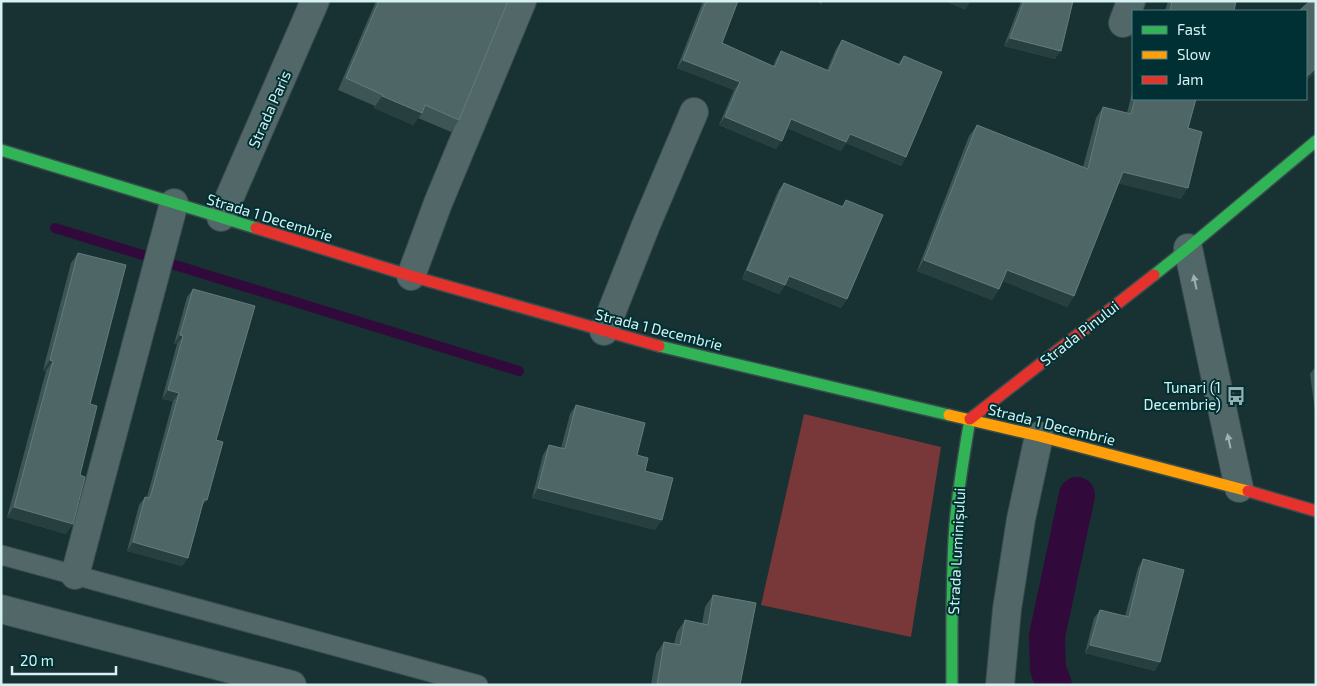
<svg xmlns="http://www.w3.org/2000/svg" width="1317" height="686" font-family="'Exo 2',sans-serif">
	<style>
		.green { fill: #78383a }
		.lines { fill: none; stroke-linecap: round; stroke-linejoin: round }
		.stream { stroke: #31093b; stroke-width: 10 }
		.canal { stroke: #31093b; stroke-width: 36 }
		.lane-casing { stroke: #384c4d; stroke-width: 21 }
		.street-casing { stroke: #384c4d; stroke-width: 30 }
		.fast-casing { stroke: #384c4d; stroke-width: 14 }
		.slow-casing { stroke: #384c4d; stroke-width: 14 }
		.jam-casing { stroke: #384c4d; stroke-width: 14 }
		.lane { stroke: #526768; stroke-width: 19 }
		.street { stroke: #526768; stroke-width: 28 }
		.fast { stroke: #30b455; stroke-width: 11 }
		.slow { stroke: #ff9f0a; stroke-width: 11 }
		.jam { stroke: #e5322d; stroke-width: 11 }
		.wall { fill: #3d5554 }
		.shaded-wall { fill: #283f3f }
		.building { fill: #4e6665; stroke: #637c7b }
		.oneway { fill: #9ab3b4 }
		.labels { text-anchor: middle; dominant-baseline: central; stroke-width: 4; stroke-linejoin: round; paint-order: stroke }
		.street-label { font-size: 15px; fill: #d5f2f3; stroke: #003033 }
		.poi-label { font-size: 15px; fill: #d5f2f3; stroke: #003033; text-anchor: end }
	</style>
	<rect width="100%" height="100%" fill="#183132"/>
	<polygon class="green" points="804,414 941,447 911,637 761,605"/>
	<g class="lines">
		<polyline class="stream" points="55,228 519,371"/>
		<polyline class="canal" points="1054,685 1048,669 1047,636 1077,495"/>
		<g class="lane-casing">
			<polyline id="lane" points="1,555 478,685"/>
		</g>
		<g class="street-casing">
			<g id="street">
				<polyline points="1123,23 1131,1"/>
				<polyline points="221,217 315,1"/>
				<polyline points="1188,248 1239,488"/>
				<polyline points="411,276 438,203 522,1"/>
				<polyline points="604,331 646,225 694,112"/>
				<polyline points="75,575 174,203"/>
				<polyline points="1,609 292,685"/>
				<polyline points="1000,685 1007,609 1021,519 1039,436"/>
			</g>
		</g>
		<g class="fast-casing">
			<g id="fast">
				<polyline points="1,150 256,228"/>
				<polyline points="1154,275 1188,248 1316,141"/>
				<polyline points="659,346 949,415"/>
				<path d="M952,685C952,632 951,578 955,525C958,489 964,454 970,419"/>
			</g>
		</g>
		<g class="slow-casing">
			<polyline id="slow" points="949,415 1039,436 1248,491"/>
		</g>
		<g class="jam-casing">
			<g id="jam">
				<polyline points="256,228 411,276 659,346"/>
				<polyline points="970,419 1154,275"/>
				<polyline points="1248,491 1316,511"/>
			</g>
		</g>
		<use href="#lane" class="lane"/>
		<use href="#street" class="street"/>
		<use href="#fast" class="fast"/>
		<use href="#slow" class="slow"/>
		<use href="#jam" class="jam"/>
	</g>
	<g class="wall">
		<polygon points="376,1 508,1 459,120 451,132 418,118 413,125 374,108 375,106 338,90"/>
		<polygon points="703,1 738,1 722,43 773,66 776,59 781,51 827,70 836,49 842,40 898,64 904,56 906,157 901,166 846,143 841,151 787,128 776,149 719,125 734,90 677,68"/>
		<polygon points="816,1 823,1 821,4"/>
		<polygon points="1021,1 1073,1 1055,59 1004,46"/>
		<polygon points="1168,1 1236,1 1234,11 1165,11"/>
		<polygon points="1133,89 1133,99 1196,99 1188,128 1181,199 1118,183 1074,296 1067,307 1003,281 999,289 992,300 917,271 969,136 977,125 1083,167 1096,118 1103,107 1127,113"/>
		<polygon points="784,183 841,207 846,200 847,299 841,308 785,285 779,294 742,279 778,191"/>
		<polygon points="78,253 90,404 80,475 66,534 7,517 46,371 43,370 71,263"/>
		<polygon points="193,289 216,440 207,500 202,505 188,558 182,566 127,551 139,505 145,497 147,497 173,401 162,399 177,344 174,344 187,297"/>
		<polygon points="1316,366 1316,411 1315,411 1310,374"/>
		<polygon points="576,405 637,455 645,471 655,530 532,498 543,455 549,445 561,448 570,414"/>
		<polygon points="1143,559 1155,671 1085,653 1094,618 1100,610 1125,616 1138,568"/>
		<polygon points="713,595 740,685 651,685 656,654 664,642 674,644 677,632 685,620 702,624 705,607"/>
	</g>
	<g class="shaded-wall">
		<polygon points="944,1 971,1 965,10"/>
		<polygon points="1010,38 1061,51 1055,59 1004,46"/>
		<polygon points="683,60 740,82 734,90 677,68"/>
		<polygon points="1316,68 1316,72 1306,81 1306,77"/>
		<polygon points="382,96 422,113 413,125 374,108"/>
		<polygon points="725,117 782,141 776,149 719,125"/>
		<polygon points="791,119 850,134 906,157 901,166 846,143 841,151 785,127"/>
		<polygon points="1123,172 1188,188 1181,199 1116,183"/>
		<polygon points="924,260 999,289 992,300 917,271"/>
		<polygon points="747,270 785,285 779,294 742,279"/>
		<polygon points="1007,270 1074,296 1067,307 1000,280"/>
		<polygon points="789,276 847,299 841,308 783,284"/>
		<polygon points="180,335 183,336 177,344 174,344"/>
		<polygon points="50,360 53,361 46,371 43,370"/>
		<polygon points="168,390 179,393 173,401 162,399"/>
		<polygon points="538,488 662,520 655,530 532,498"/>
		<polygon points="14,507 73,524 66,534 7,517"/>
		<polygon points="133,542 188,558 182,566 127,551"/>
		<polygon points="1090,645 1160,662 1155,671 1085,653"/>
	</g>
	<g class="building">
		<polygon points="379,1 508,1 459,120 425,105 422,113 382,96 383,95 346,78"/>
		<polygon points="706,1 738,1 722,43 775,67 781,51 829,71 842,40 900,65 904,56 942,72 906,157 850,134 846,142 791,119 782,141 725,117 740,82 683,60"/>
		<polygon points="1024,1 1073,1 1061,51 1010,38"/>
		<polygon points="1172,1 1236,1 1234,11 1170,11"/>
		<polygon points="1310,1 1316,1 1316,68 1306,77 1306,11 1299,11"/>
		<polygon points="1135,99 1196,99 1188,128 1202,132 1188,188 1123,172 1074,296 1007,270 999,289 924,260 977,125 1088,169 1103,107 1131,114"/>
		<polygon points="784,183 843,207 846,200 883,215 847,299 789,276 785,285 747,270"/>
		<polygon points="78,253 126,265 90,404 97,406 80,475 85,477 73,524 14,507 53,361 50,360"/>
		<polygon points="193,289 255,306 216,440 223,442 207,500 204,499 188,558 133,542 145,497 150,498 179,393 168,390 183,336 180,335"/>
		<polygon points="576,405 645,423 637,455 648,458 645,471 673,478 662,520 538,488 549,445 565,449"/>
		<polygon points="1143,559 1184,570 1160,662 1090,645 1100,610 1129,617"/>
		<polygon points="713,595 756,603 740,685 657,685 664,642 680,645 685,620 708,625"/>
	</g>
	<defs><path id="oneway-solid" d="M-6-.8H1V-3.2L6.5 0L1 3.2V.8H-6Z" transform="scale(1.25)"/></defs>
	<g class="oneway">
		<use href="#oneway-solid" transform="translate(1195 282) rotate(-102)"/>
		<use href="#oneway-solid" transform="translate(1229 441) rotate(-102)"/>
	</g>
	<defs>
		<g id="bus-bare" transform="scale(1.5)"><path d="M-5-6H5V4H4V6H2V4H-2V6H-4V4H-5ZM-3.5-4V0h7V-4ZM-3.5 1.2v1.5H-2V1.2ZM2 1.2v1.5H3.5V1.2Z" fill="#93aeaf" stroke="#003033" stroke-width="2.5" paint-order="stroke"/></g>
	</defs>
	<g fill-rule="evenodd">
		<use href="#bus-bare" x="1236" y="396"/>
	</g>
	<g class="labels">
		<g class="street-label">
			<text transform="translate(269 109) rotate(-66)">Strada Paris</text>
			<text transform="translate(270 217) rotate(17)">Strada 1 Decembrie</text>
			<text transform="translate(659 329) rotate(14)">Strada 1 Decembrie</text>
			<text transform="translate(1079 333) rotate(-38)">Strada Pinului</text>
			<text transform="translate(1052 424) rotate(14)">Strada 1 Decembrie</text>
			<text transform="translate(956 551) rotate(-87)">Strada Luminișului</text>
		</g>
		<g class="poi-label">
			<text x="1221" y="387">Tunari (1<tspan x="1221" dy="17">Decembrie)</tspan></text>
		</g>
	</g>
	<rect width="1317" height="686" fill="none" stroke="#d5f2f3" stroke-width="5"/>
	<rect x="1132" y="10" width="175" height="90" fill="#003033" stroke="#557e80"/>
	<rect x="1142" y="26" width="25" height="8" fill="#30b455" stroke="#557e80"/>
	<text x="1177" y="35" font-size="15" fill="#d5f2f3">Fast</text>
	<rect x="1142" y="51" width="25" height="8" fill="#ff9f0a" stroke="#557e80"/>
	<text x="1177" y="60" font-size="15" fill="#d5f2f3">Slow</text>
	<rect x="1142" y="76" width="25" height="8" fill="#e5322d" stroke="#557e80"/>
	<text x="1177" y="85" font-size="15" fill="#d5f2f3">Jam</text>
	<path d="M12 666v8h104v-8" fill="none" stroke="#d5f2f3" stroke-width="2.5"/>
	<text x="20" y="666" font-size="15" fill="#d5f2f3" stroke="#003033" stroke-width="4" paint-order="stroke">20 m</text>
</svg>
